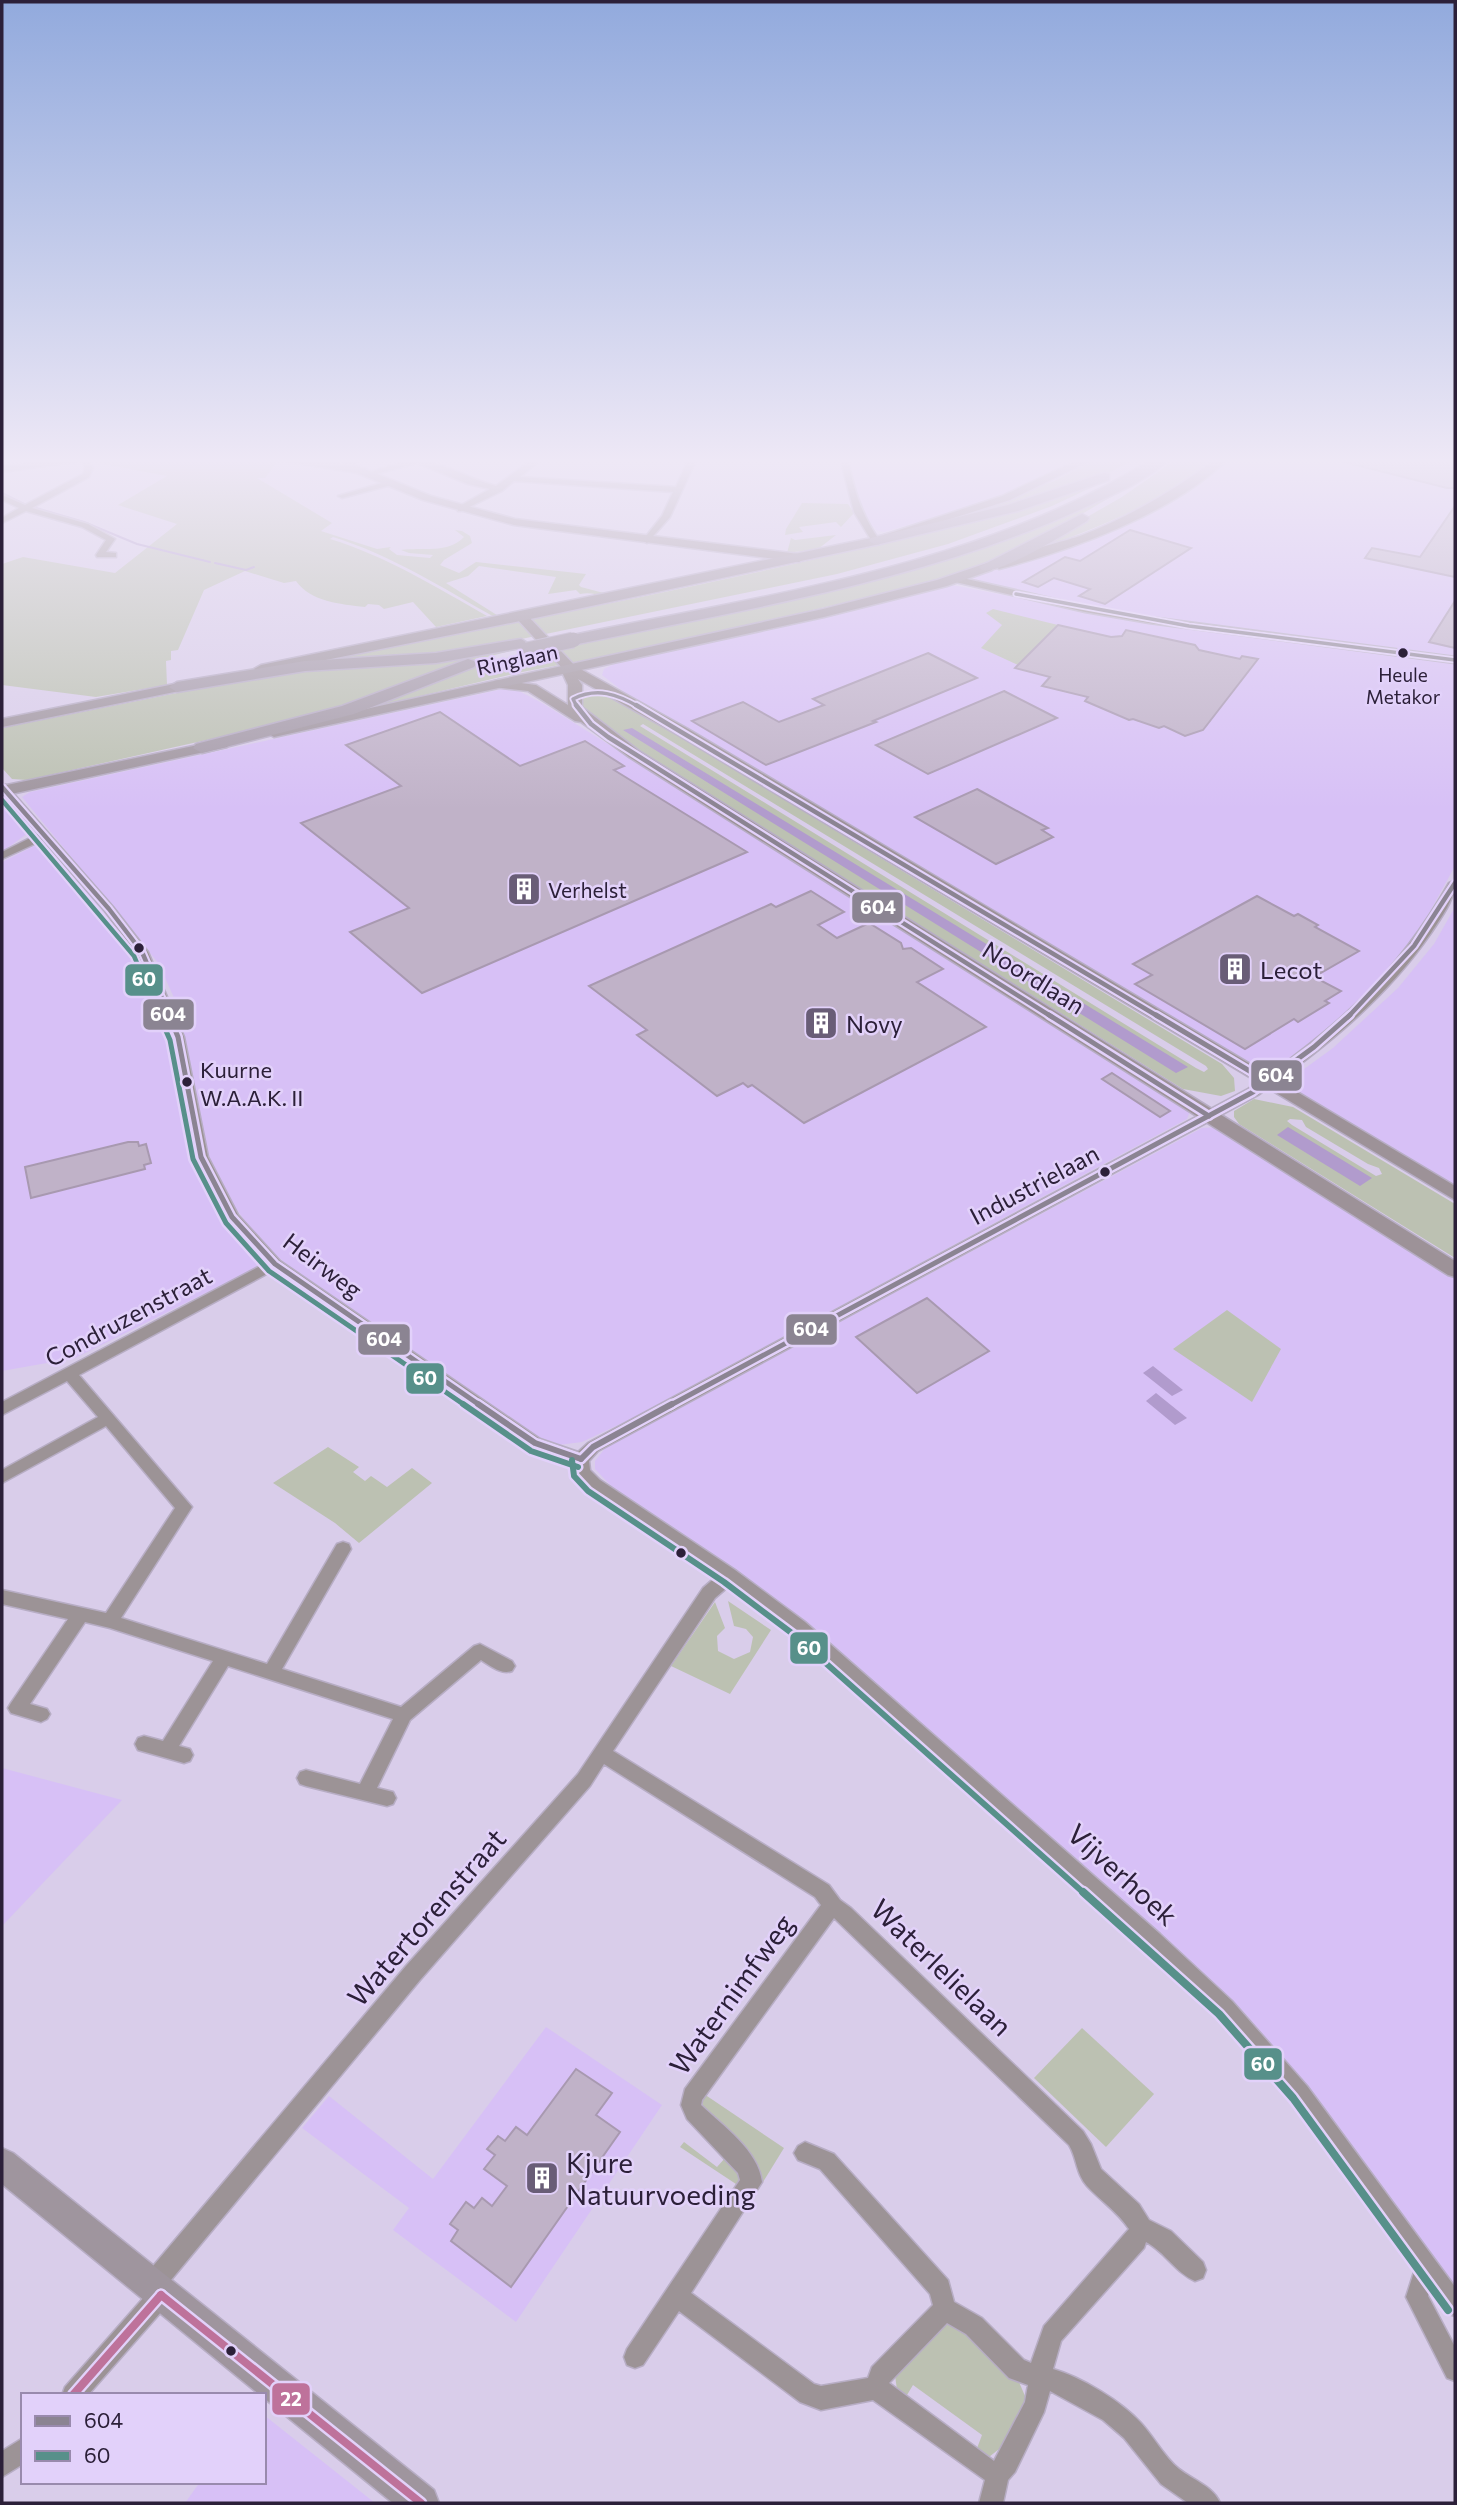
<svg xmlns="http://www.w3.org/2000/svg" width="1457" height="2505" font-family="Commissioner,sans-serif">
	<style>
		.built { fill: #d7c0f6 }
		.green { fill: #bcc1b2; fill-rule: evenodd }
		.water { fill: #b19bcd }
		.lines { fill: none; stroke-linecap: round; stroke-linejoin: round }
		.stream { stroke: #b19bcd; stroke-width: 2 }
		.building { fill: #c0b2c8; stroke: #a899b0; stroke-width: 2 }
		.street-casing { stroke: #b7adc4; stroke-width: 3 }
		.secondary-casing { stroke: #b7adc4; stroke-width: 3 }
		.primary-casing { stroke: #b7adc4; stroke-width: 3 }
		.highway-casing { stroke: #b7adc4; stroke-width: 3 }
		.street { fill: #9c9396; fill-rule: evenodd }
		.secondary { fill: #9d9298; fill-rule: evenodd }
		.primary { fill: #9f959e; fill-rule: evenodd }
		.highway { fill: #a49aa7; fill-rule: evenodd }
		.highway-bridge-casing { stroke: #b7adc4; stroke-width: 17; stroke-linecap: butt }
		.highway-bridge { stroke: #a49aa7; stroke-width: 15 }
		.bus-1-far3-casing { stroke: #e2d1fa; stroke-width: 7 }
		.bus-1-far2-casing { stroke: #e2d1fa; stroke-width: 9 }
		.bus-1-far1-casing { stroke: #e2d1fa; stroke-width: 10 }
		.bus-1-casing { stroke: #e2d1fa; stroke-width: 11 }
		.bus-2-far3-casing { stroke: #e2d1fa; stroke-width: 9 }
		.bus-2-far2-casing { stroke: #e2d1fa; stroke-width: 10 }
		.bus-2-far1-casing { stroke: #e2d1fa; stroke-width: 11 }
		.bus-2-casing { stroke: #e2d1fa; stroke-width: 13 }
		.bus-3-casing { stroke: #e2d1fa; stroke-width: 13 }
		.bus-1-far3 { stroke: #8b8492; stroke-width: 3.5 }
		.bus-1-far2 { stroke: #8b8492; stroke-width: 4.5 }
		.bus-1-far1 { stroke: #8b8492; stroke-width: 5 }
		.bus-1 { stroke: #8b8492; stroke-width: 6 }
		.bus-2-far3 { stroke: #57908a; stroke-width: 4.5 }
		.bus-2-far2 { stroke: #57908a; stroke-width: 5 }
		.bus-2-far1 { stroke: #57908a; stroke-width: 6 }
		.bus-2 { stroke: #57908a; stroke-width: 8 }
		.bus-3 { stroke: #be729b; stroke-width: 8 }
		.bus-dot { fill: #2c2039; stroke: #e2d1fa; stroke-width: 2.5 }
		.labels { text-anchor: middle; dominant-baseline: central; stroke-width: 5; stroke-linejoin: round; paint-order: stroke }
		.far-bus-label { font-size: 19px; fill: #2c2039; stroke: #e2d1fa }
		.far-street-label { font-size: 21px; fill: #2c2039; stroke: #e2d1fa }
		.far-poi-label { font-size: 21px; fill: #2c2039; stroke: #e2d1fa; text-anchor: start }
		.bus-label { font-size: 22px; fill: #2c2039; stroke: #e2d1fa; text-anchor: start }
		.poi-label { font-size: 24px; fill: #2c2039; stroke: #e2d1fa; text-anchor: start }
		.street-label { font-size: 24px; fill: #2c2039; stroke: #e2d1fa }
		.near-street-label { font-size: 28px; fill: #2c2039; stroke: #e2d1fa }
		.near-poi-label { font-size: 28px; fill: #2c2039; stroke: #e2d1fa; text-anchor: start }
		.line-badge { stroke: #e2d1fa; stroke-width: 2.5 }
		.badge-label { font-size: 19px; text-anchor: middle; font-weight: bold; fill: #fff }
	</style>
	<rect width="100%" height="100%" fill="#d9cdea"/>
	<g class="built">
		<polygon points="850,458 1083,458 1033,483 978,505 884,532 876,530 868,521 856,492"/>
		<polygon points="1232,458 1455,458 1455,657 1111,612 976,583 974,580 973,577 1065,547 1170,500 1203,481"/>
		<polygon points="952,585 1152,624 1455,663 1455,866 1417,935 1360,1003 1311,1045 1277,1068 1256,1070 633,699 602,675 604,669 614,664"/>
		<polygon points="507,688 519,691 542,703 895,922 1190,1111 1187,1119 637,1416 582,1442 558,1445 535,1436 295,1271 260,1242 230,1200 209,1157 178,1007 159,964 22,797 30,792"/>
		<polygon points="2,800 27,825 28,833 2,852"/>
		<polygon points="36,845 44,848 87,892 129,945 156,994 171,1038 187,1148 222,1220 260,1266 75,1358 2,1371 2,862"/>
		<polygon points="1455,907 1455,1191 1290,1088 1289,1080 1333,1048 1398,988 1434,944"/>
		<polygon points="1220,1127 1455,1273 1455,2287 1296,2073 1243,2011 794,1617 616,1491 595,1469 595,1461 606,1447 1202,1128"/>
		<polygon points="2,1768 122,1800 2,1926"/>
		<polygon points="546,2027 662,2105 516,2322 393,2230 409,2208 302,2128 329,2096 433,2179"/>
		<polygon points="264,2415 375,2503 185,2503 200,2482 264,2482"/>
	</g>
	<g class="green">
		<path d="M114,458L278,461L265,478H257L332,523L321,531L377,549L391,547L389,549L397,555L430,558L433,555L409,553L401,550C422,547 448,554 464,537L455,530L462,531L470,536L472,543L444,560L440,565L459,573L476,562L586,574L579,585L581,587L611,595C600,597 592,591 580,594L576,590L548,594L556,577L479,566L468,576L446,583L500,617L496,618C443,588 391,555 333,537L330,539C386,556 436,587 487,616L436,627L413,602L384,609L379,605L368,604L365,607C340,604 311,602 296,581L284,583L245,571L204,590L178,650L171,651V660L166,661L167,685L96,697L2,685V564L23,557L115,573L177,524L118,505L167,476L98,463Z"/>
		<path d="M1098,458H1136C1078,493 1010,505 947,522L1054,481Z"/>
		<path d="M1178,458H1219C1159,505 1090,531 1019,556L1122,497Z"/>
		<path d="M1095,484H1099L1052,506L948,544L837,574L454,653L314,662C575,609 840,564 1095,484Z"/>
		<path d="M1116,491H1121L1029,545L948,578L660,646L522,672L340,715C379,700 419,681 459,670C508,655 560,648 609,637C782,601 958,572 1116,491Z"/>
		<polygon points="802,503 848,504 854,513 841,527 836,522 799,527 803,532 785,535 786,529"/>
		<polygon points="836,535 818,549 787,553 791,538 795,540"/>
		<polygon points="993,609 1058,625 1018,665 981,648 1002,625 986,613"/>
		<polygon points="511,648 514,650 457,665 328,713 27,780 12,779 2,768 2,728 287,671"/>
		<path d="M593,694L606,695L621,701L1222,1064L1234,1078L1235,1091L1221,1096L1183,1089L655,761L599,723L579,704L583,698ZM643,724L1206,1066L1208,1069L1204,1072L1196,1068L640,726Z"/>
		<path d="M1254,1099L1293,1107L1455,1204V1258L1239,1124L1234,1117V1111ZM1290,1119L1302,1120L1306,1127L1368,1164L1379,1168L1382,1174L1376,1176L1292,1125L1287,1121Z"/>
		<polygon points="1227,1310 1281,1349 1252,1402 1173,1349"/>
		<polygon points="328,1447 359,1467 353,1472 365,1481 371,1476 387,1487 412,1468 432,1483 359,1543 335,1523 273,1483"/>
		<polygon points="728,1601 771,1630 730,1694 671,1666 715,1602 725,1628 717,1636 718,1651 734,1659 750,1652 753,1637 746,1629 734,1626"/>
		<polygon points="1082,2028 1154,2094 1106,2147 1034,2078"/>
		<polygon points="704,2094 784,2148 763,2182 758,2165 702,2107"/>
		<polygon points="684,2142 717,2167 726,2157 737,2166 742,2179 739,2186 680,2147"/>
		<polygon points="951,2324 971,2332 1019,2382 1025,2396 1022,2411 1008,2442 989,2457 976,2451 982,2435 913,2385 904,2400 897,2390 895,2375 942,2325"/>
	</g>
	<g class="water">
		<polygon points="632,728 1188,1067 1176,1073 623,730"/>
		<polygon points="1288,1127 1372,1178 1360,1186 1277,1135"/>
		<polygon points="1153,1366 1183,1390 1172,1396 1143,1373"/>
		<polygon points="1156,1393 1187,1418 1175,1425 1146,1401"/>
	</g>
	<g class="lines">
		<g class="stream">
			<polyline points="2,493 28,506"/>
			<polyline points="33,507 84,522 137,544 210,562"/>
			<polyline points="215,563 246,570 254,567"/>
		</g>
	</g>
	<g class="building">
		<polygon points="1344,458 1455,458 1455,488 1447,488 1344,462"/>
		<polygon points="1455,506 1455,577 1365,558 1372,548 1420,557"/>
		<polygon points="1130,530 1191,548 1105,604 1079,596 1090,589 1054,578 1038,587 1023,582 1065,557 1080,561"/>
		<polygon points="1455,601 1455,648 1429,642 1446,615"/>
		<polygon points="1058,625 1111,637 1122,636 1126,630 1195,645 1199,650 1240,659 1242,656 1258,659 1203,730 1185,736 1164,726 1159,728 1133,719 1129,720 1085,701 1088,697 1042,686 1050,677 1015,668"/>
		<polygon points="928,653 977,678 873,721 876,722 766,765 692,721 743,702 779,722 824,705 813,699"/>
		<polygon points="1004,691 1057,718 928,774 876,745"/>
		<polygon points="440,712 520,766 585,741 624,766 614,770 747,852 422,993 350,932 409,908 301,823 401,786 346,745"/>
		<polygon points="977,789 1048,828 1042,830 1053,837 996,864 915,817"/>
		<polygon points="811,891 844,912 818,925 837,938 869,923 901,943 903,949 911,948 943,969 917,982 986,1027 804,1123 752,1085 748,1087 743,1083 717,1096 637,1035 647,1030 589,986 771,904 776,907"/>
		<polygon points="1257,896 1294,916 1298,914 1318,925 1315,927 1359,951 1314,977 1341,991 1325,1001 1329,1003 1298,1022 1294,1019 1245,1049 1135,984 1152,975 1133,964"/>
		<polygon points="1112,1073 1170,1111 1160,1117 1102,1079"/>
		<polygon points="128,1142 138,1142 139,1146 146,1144 151,1163 144,1165 145,1169 31,1198 25,1167"/>
		<polygon points="927,1298 989,1351 917,1393 856,1337"/>
		<polygon points="576,2069 612,2093 596,2115 620,2132 511,2287 451,2241 458,2230 450,2224 466,2202 474,2208 482,2198 492,2206 507,2186 484,2169 495,2155 487,2149 498,2136 505,2141 516,2127 527,2135"/>
	</g>
	<g class="lines">
		<g class="street-casing">
			<g id="street">
				<polygon points="353,458 363,458 350,468 344,468 344,464"/>
				<path d="M405,458C437,458 465,478 496,486L534,458H543L520,477L676,487L689,458H697L670,517L647,543L643,540L662,516L673,492L514,481L502,491L461,511H458V507L490,489L468,484L417,463L372,475L368,473L408,460Z"/>
				<path d="M840,458H848C853,489 862,516 880,541L879,543H873L854,512Z"/>
				<polygon points="82,459 88,459 93,468 89,477 32,508 88,524 115,539 106,552 116,553 116,557 97,557 96,555 106,540 82,527 26,511 2,523 2,518 19,508 2,500 2,495 25,505 83,474 85,468"/>
				<polygon points="392,480 396,482 395,484 342,498 338,496"/>
				<polygon points="954,576 1085,606 1149,617 1455,657 1455,663 1149,623 1085,612 951,581 950,579"/>
				<path d="M2,784L6,785L113,907L148,952L184,1037L208,1157L238,1215L280,1261L540,1439L578,1452L588,1443L1248,1089C1335,1030 1397,975 1449,883L1455,880C1455,900 1442,916 1431,933C1385,1000 1323,1049 1258,1095L598,1451L589,1461L590,1470L600,1480L735,1570L805,1622L1160,1934L1232,2001L1307,2086L1455,2287V2316L1447,2313L1430,2290L1428,2296L1455,2347V2381L1447,2378L1406,2297L1415,2269L1293,2100L1218,2015L1146,1948L793,1632L730,1585L715,1598L613,1751L829,1885L840,1900L851,1908L1083,2131L1091,2144L1101,2169L1139,2204L1149,2220L1171,2231L1203,2262L1206,2270L1203,2278L1195,2281C1176,2273 1165,2252 1146,2242L1144,2248L1061,2341L1053,2369C1081,2377 1121,2401 1141,2423C1154,2437 1164,2457 1179,2469C1193,2480 1214,2487 1220,2503H1188L1161,2484L1124,2438L1103,2420L1050,2391L1044,2412L1015,2472L1008,2480L1003,2503H979L985,2480L873,2400L821,2410L800,2402L679,2311L643,2365L635,2368L627,2365L624,2357L627,2349L740,2180L738,2173L687,2119L681,2105L685,2089L821,1905L815,1897L604,1764L590,1786L420,1980L166,2286L169,2287L172,2295L169,2303L88,2395H62L65,2387L146,2295L140,2286L143,2278L406,1966L578,1774L703,1588L717,1576L588,1488L576,1476L573,1462L530,1447L274,1270L79,1375L192,1507L121,1618L267,1664L337,1544L343,1542L349,1544L351,1549L282,1669L401,1707L474,1646L480,1644L512,1661L515,1666L512,1671C501,1675 491,1666 481,1660L410,1720L377,1788L393,1792L396,1798L393,1804L387,1806L306,1786L300,1784L297,1778L300,1772L306,1770L360,1784L393,1719L228,1666L179,1746L190,1749L193,1755L190,1761L184,1763L138,1750L135,1744L138,1738L144,1736L163,1741L213,1661L110,1628L85,1622L30,1704L47,1709L50,1714L47,1719L41,1722L11,1713L8,1708L11,1703L68,1619L2,1604V1590L106,1613L175,1508L106,1426L2,1483V1470L98,1417L67,1381L2,1415V1402L266,1263L227,1220L194,1157L172,1037L136,953L105,911L43,840L2,859V852L38,834L2,793ZM834,1918L1069,2145C1077,2158 1076,2174 1087,2186C1101,2201 1118,2212 1129,2229L1044,2326L1031,2363L1024,2360L982,2318L954,2302L948,2280L834,2154L805,2142L798,2146L794,2153L798,2160L820,2169L930,2294L933,2305L872,2367L868,2378L821,2386L814,2384L691,2293L762,2182C758,2150 723,2126 701,2105L702,2100ZM947,2323L966,2334L1009,2378L1028,2385L1025,2402L994,2461L889,2383Z"/>
				<polygon points="23,2438 23,2464 2,2477 2,2451"/>
			</g>
		</g>
		<g class="secondary-casing">
			<g id="secondary">
				<polygon points="66,458 102,458 2,472 2,466"/>
				<polygon points="267,458 312,458 360,467 431,496 515,519 799,554 805,558 799,562 514,525 423,500 357,473"/>
				<polygon points="1082,458 1096,458 1010,500 894,537 884,535 1002,496"/>
				<path d="M1217,458H1229C1174,513 1073,550 999,569L993,565C1004,556 1062,542 1080,536C1129,517 1175,490 1217,458Z"/>
				<polygon points="522,613 526,614 575,666 688,729 1455,1186 1455,1200 678,735 578,679 582,685 582,707 639,751 1455,1261 1455,1277 1448,1275 629,757 581,722 575,721 528,691 494,687 494,681 499,680 536,685 568,705 568,685 562,672 563,669 518,620 518,614"/>
			</g>
		</g>
		<g class="primary-casing">
			<g id="primary">
				<polygon points="876,537 880,538 880,544 540,617 261,673 254,669 261,665"/>
				<polygon points="987,563 992,564 992,570 947,586 824,617 274,737 267,733 274,729 823,609 937,580"/>
				<polygon points="199,679 204,680 204,686 2,727 2,719"/>
				<polygon points="222,740 229,744 227,747 2,796 2,786"/>
				<polygon points="2,2148 13,2153 434,2490 439,2503 393,2503 264,2398 264,2395 260,2395 2,2184"/>
			</g>
		</g>
		<g class="highway-casing">
			<g id="highway">
				<path d="M1154,458H1170C1150,479 1115,494 1088,506C927,581 746,609 573,645L565,640L573,635C767,595 984,565 1154,458Z"/>
				<polygon points="1104,473 1109,474 1109,480 1018,511 876,545 869,541 871,538 1008,505"/>
				<path d="M1082,514L1089,518L1087,521C1068,532 1000,575 982,570L979,567Z"/>
				<polygon points="521,639 529,644 527,647 436,663 305,671 177,692 169,687 177,682 305,661 436,653"/>
				<polygon points="468,659 474,661 476,664 474,667 354,714 202,753 193,748 196,744 342,706"/>
			</g>
		</g>
		<use href="#street" class="street"/>
		<use href="#secondary" class="secondary"/>
		<use href="#primary" class="primary"/>
		<use href="#highway" class="highway"/>
		<g class="highway-bridge-casing">
			<polyline id="highway-bridge" points="527,650 573,640"/>
		</g>
		<use href="#highway-bridge" class="highway-bridge"/>
		<g class="bus-1-far3-casing">
			<g id="bus-1-far3">
				<polyline points="1016,594 1189,626 1455,660"/>
				<path d="M577,707L573,699C597,687 617,694 639,707"/>
			</g>
		</g>
		<g class="bus-1-far2-casing">
			<g id="bus-1-far2">
				<polyline points="576,705 591,724 608,737 1052,1017"/>
				<polyline points="636,705 1159,1017"/>
				<polyline points="2,787 109,909 142,952 170,1017"/>
				<polyline points="1348,1017 1414,946 1455,883"/>
			</g>
		</g>
		<g class="bus-1-far1-casing">
			<g id="bus-1-far1">
				<polyline points="169,1015 178,1037 201,1157 232,1217 275,1264 481,1406"/>
				<polyline points="1049,1015 1209,1116"/>
				<polyline points="1156,1015 1268,1082"/>
				<polyline points="669,1406 1253,1092 1314,1047 1350,1015"/>
			</g>
		</g>
		<g class="bus-1-casing">
			<g id="bus-1">
				<polyline points="478,1404 535,1443 581,1459"/>
				<polyline points="581,1459 593,1447 672,1404"/>
			</g>
		</g>
		<g class="bus-2-far3-casing">
			<polyline id="bus-2-far3" points="2,800 134,956 160,1017"/>
		</g>
		<g class="bus-2-far2-casing">
			<polyline id="bus-2-far2" points="159,1015 170,1040 193,1159 226,1223 269,1271 466,1406"/>
		</g>
		<g class="bus-2-far1-casing">
			<g id="bus-2-far1">
				<polyline points="463,1404 531,1451 578,1467"/>
				<polyline points="572,1460 574,1476 588,1491 724,1582 793,1634 1085,1894"/>
			</g>
		</g>
		<g class="bus-2-casing">
			<polyline id="bus-2" points="1083,1892 1219,2014 1293,2098 1448,2310"/>
		</g>
		<g class="bus-3-casing">
			<g id="bus-3">
				<polyline points="161,2295 421,2503"/>
				<polyline points="73,2395 161,2295"/>
			</g>
		</g>
		<use href="#bus-1-far3" class="bus-1-far3"/>
		<use href="#bus-1-far2" class="bus-1-far2"/>
		<use href="#bus-1-far1" class="bus-1-far1"/>
		<use href="#bus-1" class="bus-1"/>
		<use href="#bus-2-far3" class="bus-2-far3"/>
		<use href="#bus-2-far2" class="bus-2-far2"/>
		<use href="#bus-2-far1" class="bus-2-far1"/>
		<use href="#bus-2" class="bus-2"/>
		<use href="#bus-3" class="bus-3"/>
	</g>
	<linearGradient id="sky" x2="0" y2="1"><stop stop-color="#92aadd"/><stop offset="0.57" stop-color="#eee8f6"/><stop offset="1" stop-color="#eee8f6" stop-opacity="0"/></linearGradient>
	<rect width="1457" height="809" fill="url(#sky)"/>
	<defs>
		<g id="building-square" transform="scale(1.75)"><rect x="-9" y="-9" width="18" height="18" rx="4" fill="#695d77" stroke="#e2d1fa"/><path d="M-4-6H4V6H1V3H-1V6H-4ZM-2.5-4.3h1.7v1.8h-1.7ZM.8-4.3h1.7v1.8H.8ZM-2.5-1h1.7V.8h-1.7ZM.8-1h1.7V.8H.8Z" fill="#fff"/></g>
	</defs>
	<g fill-rule="evenodd">
		<use href="#building-square" x="524" y="889"/>
		<use href="#building-square" x="1235" y="969"/>
		<use href="#building-square" x="821" y="1023"/>
		<use href="#building-square" x="542" y="2178"/>
	</g>
	<g class="bus-dot">
		<circle cx="1403" cy="653" r="6"/>
		<circle cx="139" cy="948" r="6"/>
		<circle cx="187" cy="1082" r="6"/>
		<circle cx="1105" cy="1172" r="6"/>
		<circle cx="681" cy="1553" r="6"/>
		<circle cx="231" cy="2351" r="6"/>
	</g>
	<g class="labels">
		<g class="far-bus-label">
			<text x="1403" y="674">Heule<tspan x="1403" dy="22">Metakor</tspan></text>
		</g>
		<g class="far-street-label">
			<text transform="translate(517 659) rotate(-12)">Ringlaan</text>
		</g>
		<g class="far-poi-label">
			<text x="548" y="889">Verhelst</text>
		</g>
		<g class="bus-label">
			<text x="200" y="1069">Kuurne<tspan x="200" dy="28">W.A.A.K. II</tspan></text>
		</g>
		<g class="poi-label">
			<text x="1260" y="969">Lecot</text>
			<text x="846" y="1023">Novy</text>
		</g>
		<g class="street-label">
			<text transform="translate(1034 977) rotate(32)">Noordlaan</text>
			<text transform="translate(1034 1184) rotate(-28)">Industrielaan</text>
			<text transform="translate(323 1265) rotate(37)">Heirweg</text>
			<text transform="translate(128 1316) rotate(-28)">Condruzenstraat</text>
		</g>
		<g class="near-street-label">
			<text transform="translate(1123 1874) rotate(42)">Vijverhoek</text>
			<text transform="translate(426 1917) rotate(-49)">Watertorenstraat</text>
			<text transform="translate(942 1967) rotate(44)">Waterlelielaan</text>
			<text transform="translate(731 1994) rotate(-54)">Waternimfweg</text>
		</g>
		<g class="near-poi-label">
			<text x="566" y="2162">Kjure<tspan x="566" dy="32">Natuurvoeding</tspan></text>
		</g>
	</g>
	<g class="line-badge">
		<rect x="851" y="891" width="53" height="33" rx="7" fill="#8b8492"/>
		<rect x="124" y="963" width="40" height="34" rx="7" fill="#57908a"/>
		<rect x="142" y="998" width="53" height="33" rx="7" fill="#8b8492"/>
		<rect x="1250" y="1059" width="53" height="33" rx="7" fill="#8b8492"/>
		<rect x="785" y="1313" width="53" height="33" rx="7" fill="#8b8492"/>
		<rect x="357" y="1323" width="54" height="33" rx="7" fill="#8b8492"/>
		<rect x="405" y="1362" width="40" height="33" rx="7" fill="#57908a"/>
		<rect x="789" y="1631" width="40" height="34" rx="7" fill="#57908a"/>
		<rect x="1243" y="2047" width="40" height="34" rx="7" fill="#57908a"/>
		<rect x="271" y="2382" width="40" height="34" rx="7" fill="#be729b"/>
	</g>
	<g class="badge-label">
		<text x="878" y="914">604</text>
		<text x="144" y="986">60</text>
		<text x="168" y="1021">604</text>
		<text x="1276" y="1082">604</text>
		<text x="811" y="1336">604</text>
		<text x="384" y="1346">604</text>
		<text x="425" y="1385">60</text>
		<text x="809" y="1655">60</text>
		<text x="1263" y="2071">60</text>
		<text x="291" y="2406">22</text>
	</g>
	<rect width="1457" height="2505" fill="none" stroke="#2c2039" stroke-width="7"/>
	<rect x="21" y="2393" width="245" height="91" fill="#e2d1fa" stroke="#998aad" stroke-width="2"/>
	<rect x="35" y="2416" width="35" height="10" fill="#8b8492" stroke="#998aad" stroke-width="2"/>
	<text x="84" y="2428" font-size="21" fill="#2c2039">604</text>
	<rect x="35" y="2451" width="35" height="10" fill="#57908a" stroke="#998aad" stroke-width="2"/>
	<text x="84" y="2463" font-size="21" fill="#2c2039">60</text>
</svg>
